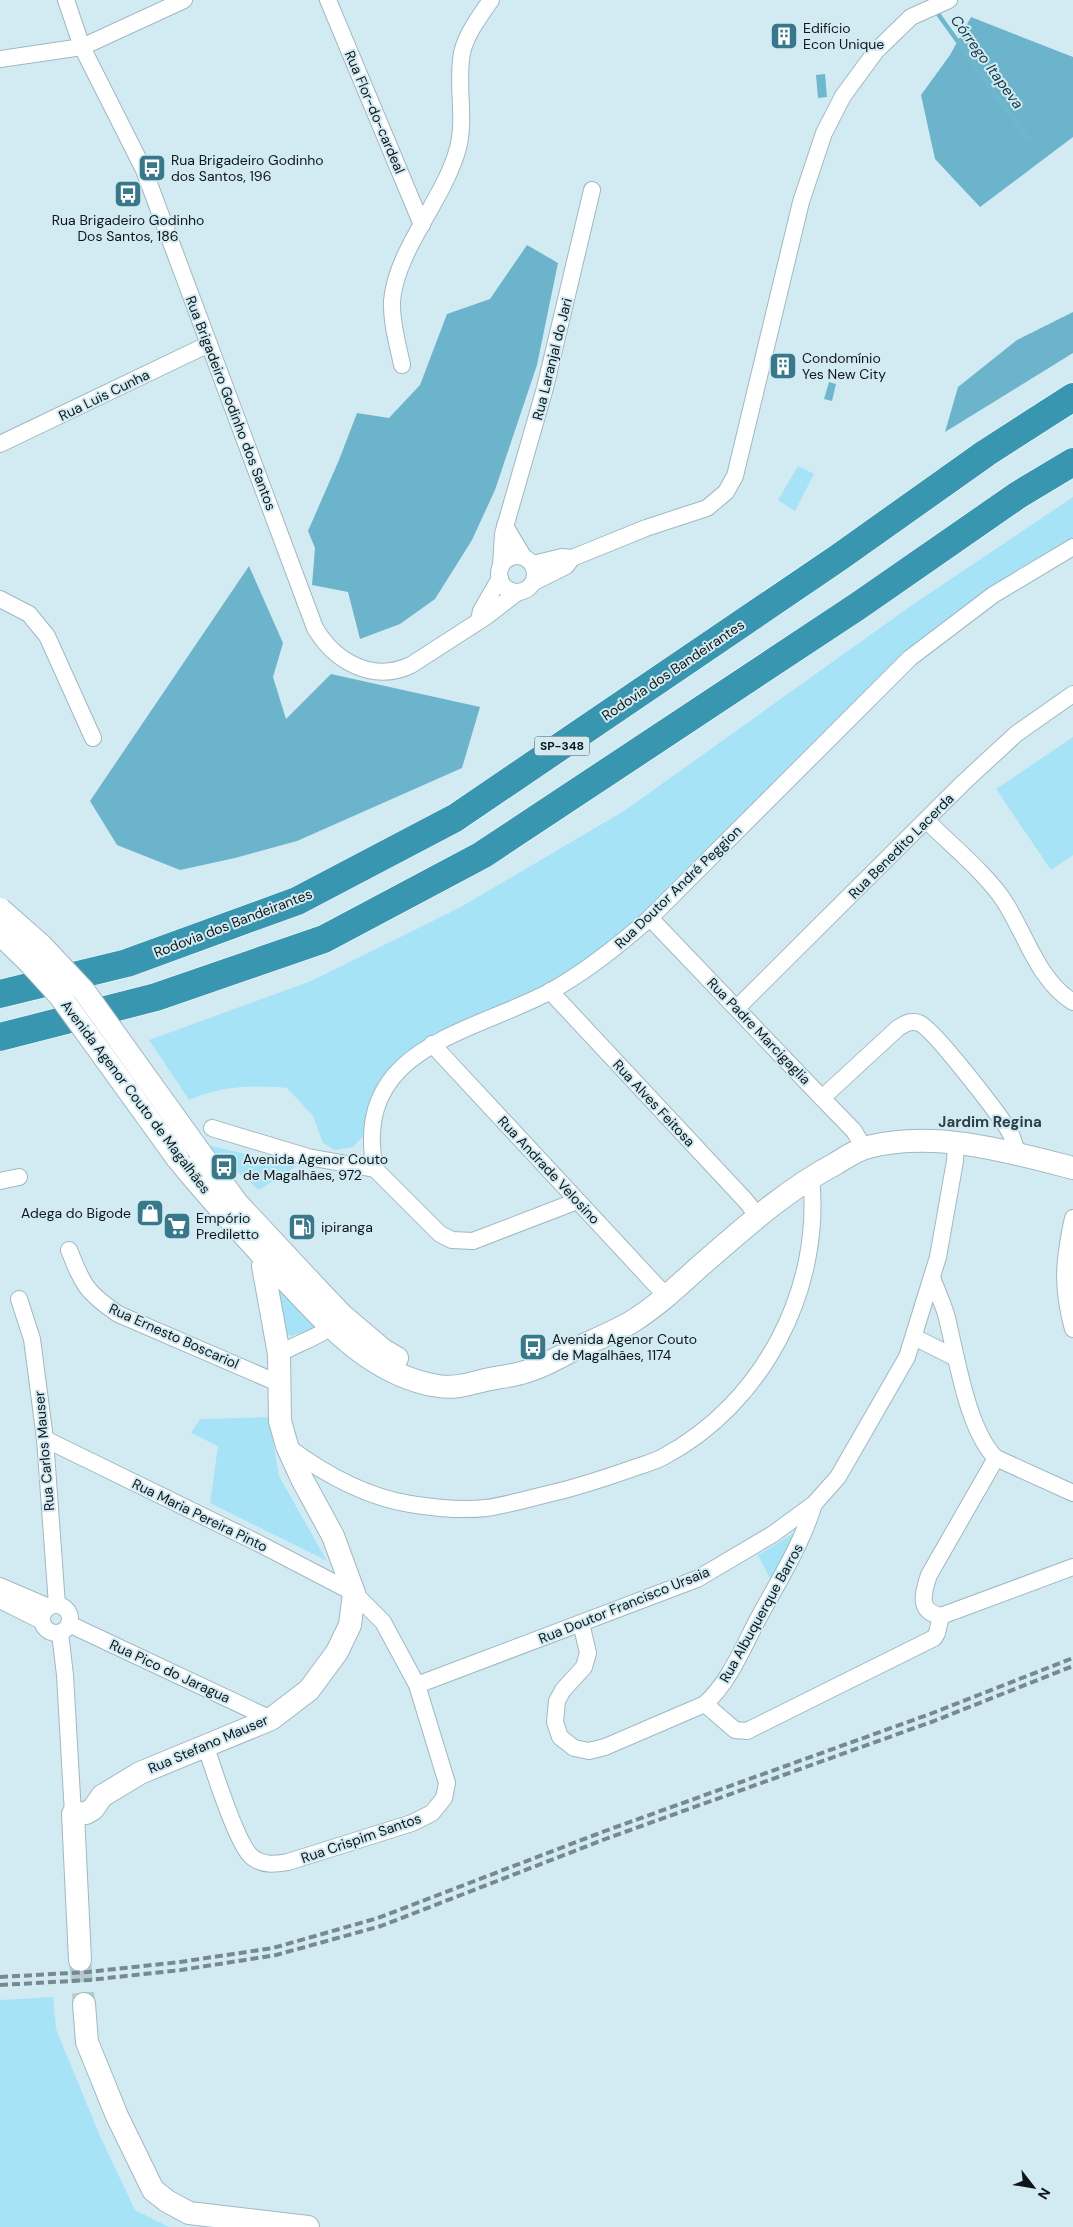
<svg xmlns="http://www.w3.org/2000/svg" width="1073" height="2227" font-family="'DM Sans',sans-serif">
	<style>
		.green { fill: #a7e3f7 }
		.forest { fill: #6cb4cb }
		.water { fill: #6fb7ce }
		.lines { fill: none; stroke-linecap: round; stroke-linejoin: round }
		.stream { stroke: #6fb7ce; stroke-width: 4.5 }
		.secondary-tunnel { stroke: #b5cbd2; stroke-width: 22; stroke-dasharray: 22 11; stroke-linecap: butt }
		.street-casing { stroke: #a0b8c1; stroke-width: 18 }
		.secondary-casing { stroke: #a0b8c1; stroke-width: 24 }
		.highway-casing { stroke: #fff; stroke-width: 29 }
		.street { stroke: #fff; stroke-width: 16 }
		.secondary { stroke: #fff; stroke-width: 22 }
		.highway { stroke: #3996b0; stroke-width: 28 }
		.rail { stroke: #77898e; stroke-width: 4; stroke-dasharray: 8 4; stroke-linecap: butt }
		.secondary-bridge-casing { stroke: #a0b8c1; stroke-width: 24; stroke-linecap: butt }
		.secondary-bridge { stroke: #fff; stroke-width: 22 }
		.labels { text-anchor: middle; dominant-baseline: central; stroke-width: 4; stroke-linejoin: round; paint-order: stroke }
		.shield { fill: #d2ebf3; stroke: #49565a; stroke-width: 1 }
		.shield-label { font-size: 12px; font-weight: bold; fill: #0e1619 }
		.poi-label { font-size: 14px; fill: #0e1619; stroke: #d2ebf3; text-anchor: start }
		.street-label { font-size: 14px; fill: #0e1619; stroke: #d2ebf3 }
		.water-label { font-size: 15px; font-style: italic; fill: #153842; stroke: #d2ebf3 }
		.neighbourhood-label { font-size: 15px; font-weight: bold; fill: #2b4047; stroke: #d2ebf3 }
	</style>
	<rect width="100%" height="100%" fill="#d2ebf3"/>
	<g class="green">
		<polygon points="798,466 814,474 795,511 778,500"/>
		<path d="M1073,497V542L990,590L606,948L547,986L407,1053L366,1133L353,1147L335,1150L323,1143L313,1116L287,1088C251,1085 222,1086 189,1100L149,1040L311,981L459,908L624,811L915,603Z"/>
		<polygon points="1073,737 1073,855 1051,870 996,789"/>
		<polygon points="207,1145 296,1166 259,1190"/>
		<polygon points="279,1282 316,1321 313,1329 291,1336 283,1332"/>
		<polygon points="269,1417 279,1476 327,1561 210,1503 218,1446 191,1433 200,1419"/>
		<polygon points="794,1533 771,1581 758,1555"/>
		<polygon points="53,1997 56,2029 100,2136 135,2210 169,2227 0,2227 0,2000"/>
	</g>
	<g class="forest">
		<polygon points="971,17 1073,57 1073,137 980,207 935,159 921,95 950,55"/>
		<polygon points="527,245 558,263 537,365 495,490 472,540 435,599 400,624 360,639 348,592 312,585 315,548 308,531 339,460 357,413 389,418 420,385 447,314 490,299"/>
		<polygon points="1073,312 1073,353 945,432 958,387 1017,340"/>
		<polygon points="249,566 283,643 273,677 286,719 331,674 480,707 462,768 297,841 235,858 180,870 117,845 90,801"/>
	</g>
	<g class="water">
		<polygon points="825,74 827,97 818,98 816,75"/>
		<polygon points="829,382 836,384 832,401 824,399"/>
	</g>
	<g class="lines">
		<polyline class="stream" points="928,0 1027,138"/>
		<polyline class="secondary-tunnel" points="80,1960 84,2004"/>
		<g class="street-casing">
			<g id="street">
				<path d="M66,0L82,47L144,170L315,628C335,662 373,683 411,665L487,616L518,592"/>
				<polyline points="328,0 422,225"/>
				<polyline points="0,59 82,47 184,0"/>
				<path d="M402,365C398,345 391,322 392,301C396,250 444,200 458,148C466,117 456,85 462,53C466,34 480,16 491,0"/>
				<polyline points="0,444 209,344"/>
				<polyline points="505,526 523,556"/>
				<circle cx="517" cy="574" r="18"/>
				<polyline points="533,564 562,557 572,558 646,528 707,508 726,492 735,476 801,202 824,133 843,96 876,51 911,17 949,0"/>
				<polyline points="501,566 503,534 545,388 592,190"/>
				<polyline points="534,582 566,566 572,558"/>
				<polyline points="0,599 29,614 47,636 93,738"/>
				<polyline points="479,620 481,611 500,578"/>
				<path d="M927,821C950,844 990,877 1006,904C1026,936 1039,981 1073,1002"/>
				<polyline points="650,918 822,1098 854,1131 864,1148"/>
				<polyline points="550,991 745,1200 758,1216"/>
				<polyline points="737,1008 963,783 1016,734 1073,694"/>
				<polyline points="432,1044 666,1296"/>
				<path d="M822,1098L898,1028C905,1024 910,1020 919,1023C933,1028 997,1112 1008,1129C1013,1137 1015,1145 1017,1154"/>
				<polyline points="212,1128 308,1157 375,1169"/>
				<path d="M375,1169C351,1048 469,1034 549,992C586,972 619,945 650,918L910,658L993,595L1073,547"/>
				<polyline points="375,1169 440,1234 452,1240 473,1241 577,1201"/>
				<polyline points="0,1181 19,1177"/>
				<path d="M1073,1218C1064,1260 1061,1286 1073,1329"/>
				<path d="M69,1250C83,1285 86,1292 118,1314L278,1383"/>
				<path d="M932,1278C937,1290 942,1302 946,1314C956,1353 967,1430 996,1458L1073,1493"/>
				<polyline points="19,1299 32,1339 45,1439 57,1605"/>
				<polyline points="914,1337 956,1358"/>
				<path d="M279,1354C300,1342 322,1336 340,1320"/>
				<path d="M45,1439L258,1543L354,1593L383,1622L417,1685L447,1783L444,1798L432,1813L412,1823L288,1862C275,1864 263,1866 252,1857C237,1845 213,1768 206,1747"/>
				<path d="M288,1447C323,1473 367,1497 410,1504C435,1508 461,1511 486,1508C508,1505 530,1498 552,1493C579,1487 605,1478 631,1469C642,1465 654,1462 663,1457C763,1404 823,1289 811,1177"/>
				<path d="M996,1458L929,1575C923,1592 917,1612 941,1616L1073,1567"/>
				<polyline points="0,1586 49,1607"/>
				<polyline points="0,1600 42,1621"/>
				<circle cx="56" cy="1619" r="14"/>
				<path d="M581,1623L588,1653L584,1667L563,1690L557,1701L555,1722L560,1737L574,1748L589,1751L605,1747L705,1704C730,1681 743,1647 759,1617C779,1580 802,1544 814,1504"/>
				<polyline points="69,1624 271,1719"/>
				<polyline points="60,1633 65,1675 73,1814"/>
				<polyline points="417,1685 697,1579 773,1534 814,1504 838,1477 907,1357 938,1257 955,1161 956,1143"/>
				<polyline points="705,1704 735,1730 747,1731 934,1638 937,1633 941,1616"/>
			</g>
		</g>
		<g class="secondary-casing">
			<g id="secondary">
				<polyline points="199,1151 237,1203 321,1293 343,1316 383,1350 397,1358"/>
				<path d="M177,1158C208,1197 242,1233 276,1270C322,1318 368,1375 438,1386C456,1389 472,1383 490,1379C500,1377 511,1376 521,1373C540,1368 558,1358 575,1349C594,1340 615,1332 633,1321C657,1306 678,1286 699,1267C742,1230 784,1191 835,1164C845,1158 856,1150 868,1147C934,1130 1008,1151 1073,1168"/>
				<polyline points="80,1960 73,1814 86,1813 93,1809 102,1796 140,1773 271,1719 309,1690 337,1652 350,1625 354,1593 333,1536 302,1479 287,1446 280,1421 279,1354 263,1266 276,1246"/>
				<polyline points="84,2004 87,2042 117,2116 153,2190 167,2201 189,2213 308,2227"/>
			</g>
		</g>
		<g class="highway-casing">
			<g id="highway">
				<polyline points="0,994 127,963 297,901 455,818 838,558 986,453 1073,397"/>
				<polyline points="0,1037 156,997 324,939 482,855 858,606 1018,495 1073,462"/>
			</g>
		</g>
		<use href="#street" class="street"/>
		<use href="#secondary" class="secondary"/>
		<use href="#highway" class="highway"/>
		<g class="rail">
			<polyline points="0,1977 88,1972 180,1962 273,1948 378,1918 605,1831 930,1714 1073,1658"/>
			<polyline points="0,1985 89,1980 181,1970 276,1955 381,1926 608,1838 934,1721 1073,1666"/>
		</g>
		<g class="secondary-bridge-casing">
			<g id="secondary-bridge">
				<polyline points="0,909 41,945 84,991 199,1151"/>
				<polyline points="0,934 29,962 60,996 177,1158"/>
			</g>
		</g>
		<use href="#secondary-bridge" class="secondary-bridge"/>
	</g>
	<defs>
		<g id="building-square" transform="scale(1.4375)"><rect x="-9" y="-9" width="18" height="18" rx="4" fill="#37788b" stroke="#d2ebf3"/><path d="M-4-6H4V6H1V3H-1V6H-4ZM-2.5-4.3h1.7v1.8h-1.7ZM.8-4.3h1.7v1.8H.8ZM-2.5-1h1.7V.8h-1.7ZM.8-1h1.7V.8H.8Z" fill="#fff"/></g>
		<g id="bus-square" transform="scale(1.4375)"><rect x="-9" y="-9" width="18" height="18" rx="4" fill="#37788b" stroke="#d2ebf3"/><path d="M-5-6H5V4H4V6H2V4H-2V6H-4V4H-5ZM-3.5-4V0h7V-4ZM-3.5 1.2v1.5H-2V1.2ZM2 1.2v1.5H3.5V1.2Z" fill="#fff"/></g>
		<g id="shop-square" transform="scale(1.4375)"><rect x="-9" y="-9" width="18" height="18" rx="4" fill="#37788b" stroke="#d2ebf3"/><path d="M-5-2.5h2.3a2.7 3.5 0 0 1 5.4 0H5L5.5 6h-11ZM-1.5-2.5h3a1.5 2.3 0 0 0-3 0Z" fill="#fff"/></g>
		<g id="supermarket-square" transform="scale(1.4375)"><rect x="-9" y="-9" width="18" height="18" rx="4" fill="#37788b" stroke="#d2ebf3"/><path d="M-6-5.5h2.5l.6 2H6L4.5 2H-2.5L-4.4-4H-6ZM-1.5 3.2a1.3 1.3 0 1 0 .1 0ZM3 3.2a1.3 1.3 0 1 0 .1 0Z" fill="#fff"/></g>
		<g id="fuel-square" transform="scale(1.4375)"><rect x="-9" y="-9" width="18" height="18" rx="4" fill="#37788b" stroke="#d2ebf3"/><path d="M-5.5-6h7V0h2V4h1.3V-2.5L3-4.5l.8-.8L6-3V5H2.5V1h-1V6h-7ZM-4.2-4.7v3.2H.2V-4.7Z" fill="#fff"/></g>
	</defs>
	<g fill-rule="evenodd">
		<use href="#building-square" x="784" y="36"/>
		<use href="#bus-square" x="152" y="168"/>
		<use href="#bus-square" x="128" y="194"/>
		<use href="#building-square" x="783" y="366"/>
		<use href="#bus-square" x="224" y="1167"/>
		<use href="#shop-square" x="150" y="1213"/>
		<use href="#supermarket-square" x="177" y="1226"/>
		<use href="#fuel-square" x="302" y="1227"/>
		<use href="#bus-square" x="533" y="1347"/>
	</g>
	<g class="labels">
		<rect class="shield" x="534.5" y="736.5" width="55" height="19" rx="4"/>
		<g class="shield-label">
			<text x="562" y="746">SP-348</text>
		</g>
		<g class="poi-label">
			<text x="803" y="28">Edifício<tspan x="803" dy="16">Econ Unique</tspan></text>
			<text x="171" y="160">Rua Brigadeiro Godinho<tspan x="171" dy="16">dos Santos, 196</tspan></text>
			<text x="128" y="220" text-anchor="middle">Rua Brigadeiro Godinho<tspan x="128" dy="16">Dos Santos, 186</tspan></text>
			<text x="802" y="358">Condomínio<tspan x="802" dy="16">Yes New City</tspan></text>
			<text x="243" y="1159">Avenida Agenor Couto<tspan x="243" dy="16">de Magalhães, 972</tspan></text>
			<text x="131" y="1213" text-anchor="end">Adega do Bigode</text>
			<text x="196" y="1218">Empório<tspan x="196" dy="16">Prediletto</tspan></text>
			<text x="321" y="1227">ipiranga</text>
			<text x="552" y="1339">Avenida Agenor Couto<tspan x="552" dy="16">de Magalhães, 1174</tspan></text>
		</g>
		<g class="street-label">
			<text transform="translate(375 112) rotate(67)">Rua Flor-do-cardeal</text>
			<text transform="translate(552 359) rotate(-76)">Rua Laranjal do Jari</text>
			<text transform="translate(104 395) rotate(-26)">Rua Luis Cunha</text>
			<text transform="translate(231 403) rotate(69)">Rua Brigadeiro Godinho dos Santos</text>
			<text transform="translate(673 670) rotate(-34)">Rodovia dos Bandeirantes</text>
			<text transform="translate(901 846) rotate(-45)">Rua Benedito Lacerda</text>
			<text transform="translate(678 887) rotate(-44)">Rua Doutor André Peggion</text>
			<text transform="translate(233 923) rotate(-21)">Rodovia dos Bandeirantes</text>
			<text transform="translate(759 1031) rotate(46)">Rua Padre Marcigaglia</text>
			<text transform="translate(136 1097) rotate(53)">Avenida Agenor Couto de Magalhães</text>
			<text transform="translate(654 1103) rotate(47)">Rua Alves Feitosa</text>
			<text transform="translate(549 1170) rotate(47)">Rua Andrade Velosino</text>
			<text transform="translate(174 1336) rotate(24)">Rua Ernesto Boscariol</text>
			<text transform="translate(44 1451) rotate(-95)">Rua Carlos Mauser</text>
			<text transform="translate(200 1515) rotate(26)">Rua Maria Pereira Pinto</text>
			<text transform="translate(624 1605) rotate(-22)">Rua Doutor Francisco Ursaia</text>
			<text transform="translate(761 1613) rotate(-61)">Rua Albuquerque Barros</text>
			<text transform="translate(170 1671) rotate(25)">Rua Pico do Jaragua</text>
			<text transform="translate(208 1744) rotate(-23)">Rua Stefano Mauser</text>
			<text transform="translate(361 1838) rotate(-19)">Rua Crispim Santos</text>
		</g>
		<g class="water-label">
			<text transform="translate(987 62) rotate(54)">Córrego Itapeva</text>
		</g>
		<g class="neighbourhood-label">
			<text x="990" y="1122">Jardim Regina</text>
		</g>
	</g>
	<g transform="translate(1033 2187) rotate(121)" stroke="#d2ebf3" stroke-width="4" paint-order="stroke">
	<path d="M0-4L9 19L0 12L-9 19Z" fill="#0e1619"/>
	<text y="-8" font-size="14" font-weight="bold" text-anchor="middle" fill="#0e1619">N</text>
	</g>
</svg>
